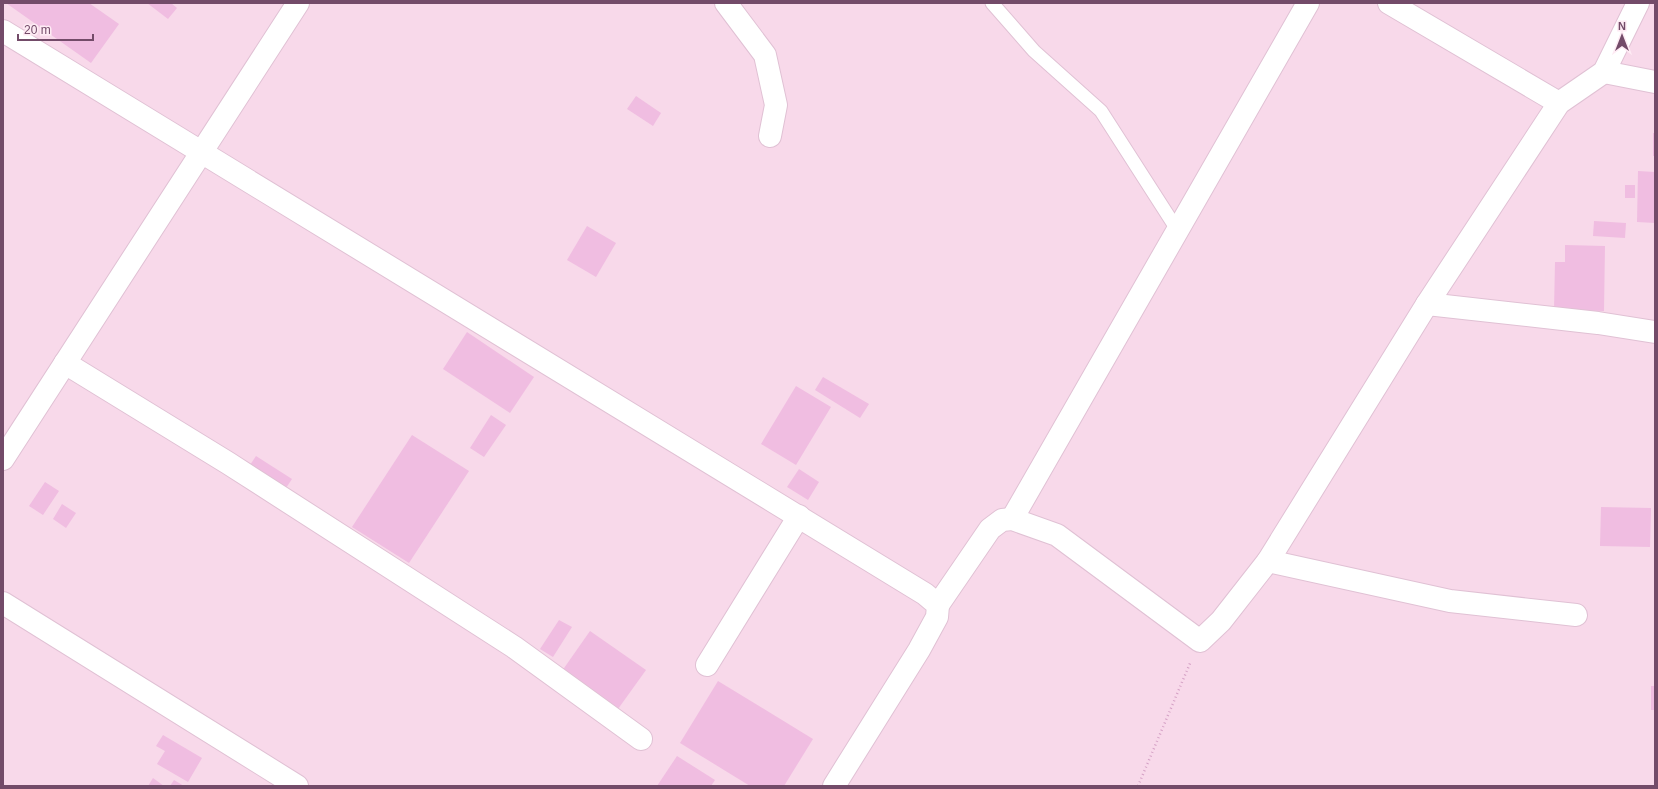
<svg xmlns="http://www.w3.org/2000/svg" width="1658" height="789" font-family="Arial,sans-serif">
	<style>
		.residential { fill: #f8d9ea }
		.building { fill: #f0bde1 }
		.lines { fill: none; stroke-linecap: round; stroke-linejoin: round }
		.service-casing { stroke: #e0c1d4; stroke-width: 15 }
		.minor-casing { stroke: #e0c1d4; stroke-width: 24 }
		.path { stroke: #d5a1c5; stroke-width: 2.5; stroke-dasharray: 1 3; stroke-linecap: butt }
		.service { stroke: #fff; stroke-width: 13 }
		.minor { stroke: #fff; stroke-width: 22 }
	</style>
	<rect width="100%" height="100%" fill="#fbe5f0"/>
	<rect class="residential" x="3" y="3" width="1652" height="783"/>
	<g class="building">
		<polygon points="6,3 89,3 119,24 91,63"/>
		<polygon points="147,3 171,3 177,8 168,19"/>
		<polygon points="636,96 661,113 653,126 627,109"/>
		<rect x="1653" y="133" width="2" height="23"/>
		<polygon points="1638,171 1655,172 1655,223 1637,222"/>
		<rect x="1625" y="185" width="10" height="13"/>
		<polygon points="1594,221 1626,223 1625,238 1593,236"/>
		<polygon points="587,226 616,243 596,277 567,260"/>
		<polygon points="1565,245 1605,246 1604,311 1554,310 1555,262 1565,262"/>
		<polygon points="467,332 534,377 510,413 443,369"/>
		<polygon points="823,377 869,404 860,418 815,390"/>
		<polygon points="796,386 831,407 796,465 761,444"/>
		<polygon points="491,415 506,425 484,457 470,448"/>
		<polygon points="412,435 469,471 409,563 352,527"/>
		<polygon points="256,456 292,479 284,491 248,468"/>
		<polygon points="799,469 819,482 808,500 787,487"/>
		<polygon points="45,482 59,491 43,515 29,506"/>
		<polygon points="62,504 76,513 66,528 53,519"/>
		<polygon points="1601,507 1651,508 1650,547 1600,546"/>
		<polygon points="559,620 572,627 553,657 540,649"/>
		<polygon points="590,631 646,670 618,709 562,671"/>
		<polygon points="718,681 813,739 784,786 750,786 680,743"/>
		<rect x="1651" y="686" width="4" height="24"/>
		<polygon points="163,735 202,758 188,782 157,764 165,751 156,746"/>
		<polygon points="677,756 715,780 711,786 657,786"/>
		<polygon points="153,778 164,786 148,786"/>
		<polygon points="174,780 184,786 170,786"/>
	</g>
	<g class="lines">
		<g class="service-casing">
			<polyline id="service" points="992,3 1034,51 1101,111 1178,231"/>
		</g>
		<g class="minor-casing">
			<g id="minor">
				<polyline points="726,3 765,55 776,105 770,136"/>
				<polyline points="1389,3 1559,103"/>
				<polyline points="3,31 925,594 938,605 937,617 919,650 834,786"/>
				<polyline points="1604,72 1655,82"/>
				<polyline points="1427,304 1598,323 1655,332"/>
				<polyline points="65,363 228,463 514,647 641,739"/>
				<polyline points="3,459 298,3"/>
				<polyline points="1012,519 1308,3"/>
				<polyline points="1268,561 1450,601 1576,615"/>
				<polyline points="3,603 297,786"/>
				<polyline points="938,605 990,529 1002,520 1012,519 1057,535 1200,641 1221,621 1268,561 1427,304 1559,103 1604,72 1638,3"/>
				<polyline points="707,665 799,516"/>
			</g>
		</g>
		<polyline class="path" points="1138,786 1191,661"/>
		<use href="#service" class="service"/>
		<use href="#minor" class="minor"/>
	</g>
	<rect width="1658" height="789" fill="none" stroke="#734b69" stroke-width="8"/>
	<g transform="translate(1622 36)" stroke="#feebf4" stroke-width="3" paint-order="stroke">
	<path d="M0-3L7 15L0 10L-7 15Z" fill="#734b69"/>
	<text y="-6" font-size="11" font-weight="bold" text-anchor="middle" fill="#734b69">N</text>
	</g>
	<path d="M18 34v6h75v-6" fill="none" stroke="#734b69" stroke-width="2"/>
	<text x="24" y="34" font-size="12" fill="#734b69" stroke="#feebf4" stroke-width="3" paint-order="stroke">20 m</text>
</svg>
